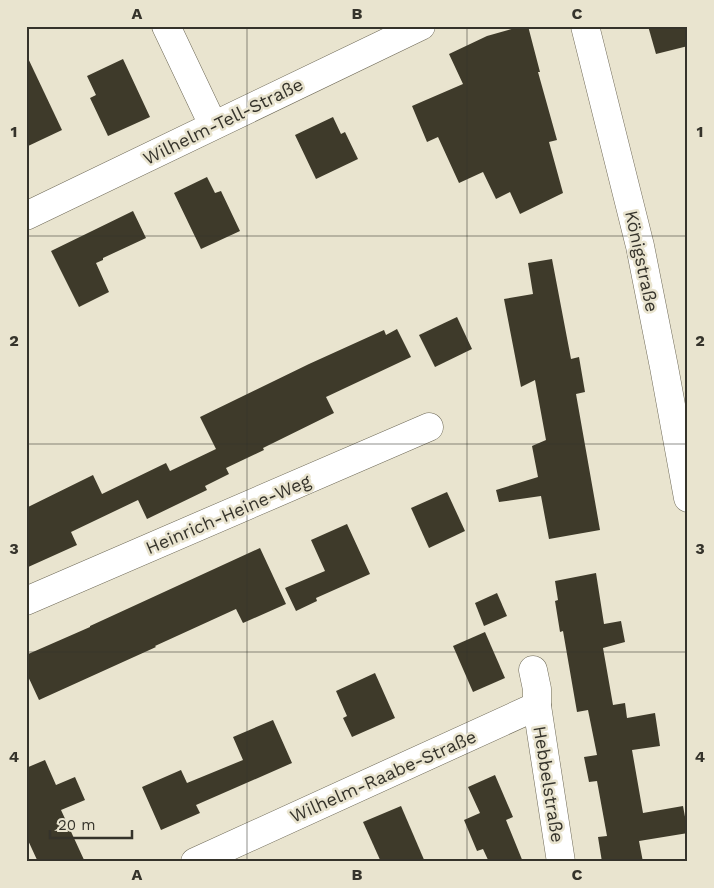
<svg xmlns="http://www.w3.org/2000/svg" width="714" height="888" font-family="'Work Sans',sans-serif">
	<style>
		.building { fill: #3e3a2a }
		.lines { fill: none; stroke-linecap: round; stroke-linejoin: round }
		.street-casing { stroke: #6d6856; stroke-width: 29 }
		.secondary-casing { stroke: #6d6856; stroke-width: 29 }
		.street { stroke: #fff; stroke-width: 28 }
		.secondary { stroke: #fff; stroke-width: 28 }
		.grid { fill: none; stroke: #35332b; stroke-width: 1; stroke-opacity: 0.55 }
		.labels { text-anchor: middle; dominant-baseline: central; stroke-width: 5; stroke-linejoin: round; paint-order: stroke }
		.street-label { font-size: 18px; fill: #35332b; stroke: #e9e4cf }
		.neatline { fill: none; stroke: #35332b; stroke-width: 2 }
		.grid-label { font-size: 16px; text-anchor: middle; font-weight: bold; fill: #35332b }
	</style>
	<rect width="100%" height="100%" fill="#e9e4cf"/>
	<g class="building">
		<polygon points="522,26 528,26 540,72 538,72 557,140 549,142 563,193 520,214 510,192 496,199 483,172 459,183 438,137 427,142 412,106 463,84 449,54 487,36"/>
		<polygon points="648,26 688,26 688,46 656,54"/>
		<polygon points="26,54 62,130 26,147"/>
		<polygon points="123,59 150,117 108,136 90,98 96,95 87,76"/>
		<polygon points="333,117 341,134 345,132 358,159 316,179 295,135"/>
		<polygon points="207,177 215,193 221,191 240,231 201,249 174,193"/>
		<polygon points="133,211 146,238 103,258 103,260 96,263 109,292 79,307 51,251"/>
		<polygon points="552,259 571,359 579,357 585,392 576,394 600,530 549,539 541,496 499,502 496,490 538,477 532,446 546,440 535,380 521,387 504,299 533,294 528,263"/>
		<polygon points="457,317 472,349 435,367 419,335"/>
		<polygon points="397,329 411,357 326,397 334,413 263,448 264,450 226,468 229,474 205,486 207,490 147,519 138,500 71,532 77,545 26,568 26,508 93,475 102,494 166,463 170,471 216,449 200,417 309,364 384,330 386,335"/>
		<polygon points="447,492 465,531 429,548 411,508"/>
		<polygon points="347,524 370,574 316,598 317,601 296,611 285,588 325,571 311,540"/>
		<polygon points="260,548 286,604 243,623 236,609 155,646 156,647 39,700 26,672 26,655 90,627 90,626"/>
		<polygon points="596,573 604,624 621,621 625,642 603,648 613,705 625,703 627,718 655,713 660,746 632,750 643,813 683,806 688,833 639,841 643,862 602,862 598,837 607,836 597,781 589,782 584,757 597,755 588,710 577,712 563,631 560,632 555,601 558,600 555,581"/>
		<polygon points="497,593 507,616 484,626 475,603"/>
		<polygon points="485,632 505,678 473,692 453,646"/>
		<polygon points="375,673 395,718 352,737 343,718 347,716 336,691"/>
		<polygon points="273,720 292,763 196,805 200,813 161,830 142,787 181,770 187,783 243,760 233,737"/>
		<polygon points="45,760 56,785 75,777 85,800 61,810 85,862 38,862 26,836 26,768"/>
		<polygon points="495,775 513,817 506,820 523,862 489,862 483,849 477,851 464,820 480,813 468,787"/>
		<polygon points="401,806 425,862 381,862 363,822"/>
	</g>
	<g class="lines">
		<g class="street-casing">
			<g id="street">
				<polyline points="166,26 213,125"/>
				<polyline points="26,216 421,26"/>
				<polyline points="26,601 429,427"/>
				<polyline points="537,706 561,862"/>
				<polyline points="195,862 537,706 537,689 533,670"/>
			</g>
		</g>
		<g class="secondary-casing">
			<polyline id="secondary" points="585,26 640,246 664,367 688,498"/>
		</g>
		<use href="#street" class="street"/>
		<use href="#secondary" class="secondary"/>
	</g>
	<path class="grid" d="M247,26V862M467,26V862M26,236H688M26,444H688M26,652H688"/>
	<g class="labels">
		<g class="street-label">
			<text transform="translate(223 121) rotate(-26)">Wilhelm-Tell-Straße</text>
			<text transform="translate(642 261) rotate(78)">Königstraße</text>
			<text transform="translate(228 514) rotate(-23)">Heinrich-Heine-Weg</text>
			<text transform="translate(383 776) rotate(-24)">Wilhelm-Raabe-Straße</text>
			<text transform="translate(549 784) rotate(81)">Hebbelstraße</text>
		</g>
	</g>
	<rect width="714" height="888" fill="none" stroke="#e9e4cf" stroke-width="55"/>
	<path d="M50 830v8h82v-8" fill="none" stroke="#35332b" stroke-width="2.5"/>
	<text x="58" y="830" font-size="15" fill="#35332b" stroke="#e9e4cf" stroke-width="4" paint-order="stroke">20 m</text>
	<rect x="28" y="28" width="658" height="832" class="neatline"/>
	<g class="grid-label">
		<text x="137" y="19">A</text>
		<text x="357" y="19">B</text>
		<text x="577" y="19">C</text>
		<text x="14" y="137">1</text>
		<text x="700" y="137">1</text>
		<text x="14" y="346">2</text>
		<text x="700" y="346">2</text>
		<text x="14" y="554">3</text>
		<text x="700" y="554">3</text>
		<text x="14" y="762">4</text>
		<text x="700" y="762">4</text>
		<text x="137" y="880">A</text>
		<text x="357" y="880">B</text>
		<text x="577" y="880">C</text>
	</g>
</svg>
